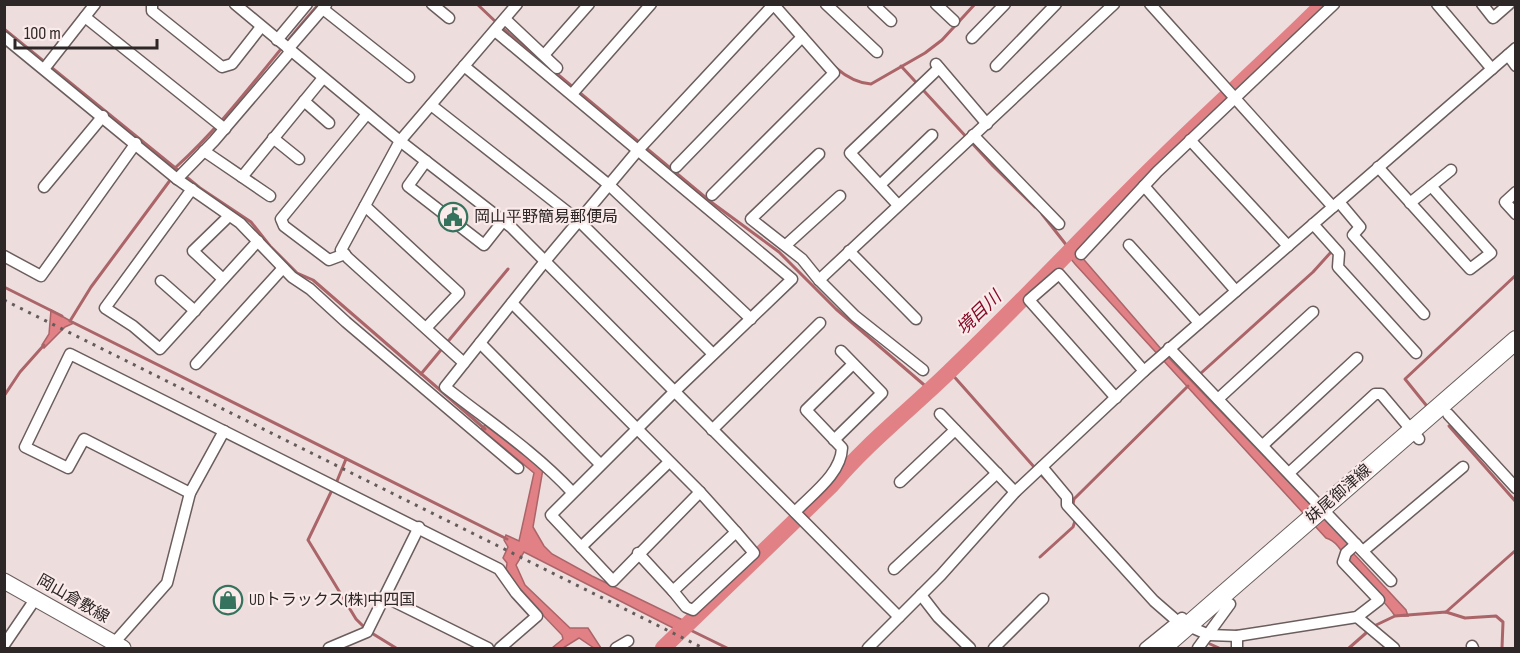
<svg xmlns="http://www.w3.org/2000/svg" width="1520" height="653" font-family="'Sofia Sans Condensed','Noto Sans JP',sans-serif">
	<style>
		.water { fill: #e18085; stroke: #ab6569; stroke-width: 1.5 }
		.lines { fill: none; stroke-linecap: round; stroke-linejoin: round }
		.stream { stroke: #ab6569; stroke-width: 3 }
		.river { stroke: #e18085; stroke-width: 16 }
		.street-casing { stroke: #6b5d5d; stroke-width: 13 }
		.secondary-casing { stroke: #6b5d5d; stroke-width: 17 }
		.primary-casing { stroke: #6b5d5d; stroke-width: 20 }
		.street { stroke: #fff; stroke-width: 10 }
		.secondary { stroke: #fff; stroke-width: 15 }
		.primary { stroke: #fff; stroke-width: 18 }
		.rail { stroke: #645b5b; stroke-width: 3; stroke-dasharray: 3 6; stroke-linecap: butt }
		.labels { text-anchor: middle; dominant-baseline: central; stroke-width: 4.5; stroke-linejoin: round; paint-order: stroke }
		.poi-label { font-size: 16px; fill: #2d2727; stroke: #faeaea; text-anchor: start }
		.street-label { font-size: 16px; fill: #2d2727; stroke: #faeaea }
		.water-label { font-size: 18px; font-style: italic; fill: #840c27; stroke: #faeaea }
	</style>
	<rect width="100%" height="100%" fill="#eddddd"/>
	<g class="water">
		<path d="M1073,247L1168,357L1348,543L1346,549L1355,555L1406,610L1408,616H1395C1384,600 1370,588 1357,575C1345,564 1343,543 1326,538L1075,264L1066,253Z"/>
		<polygon points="51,310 74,323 65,327 44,348 42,345 49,334"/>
		<polygon points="485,425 543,469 533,527 544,546 552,554 592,576 689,623 681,632 524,552 516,565 525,585 570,628 588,628 601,648 594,648 579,638 563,648 552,648 563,639 562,635 519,590 506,570 507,563 503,558 508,547 504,540 506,535 519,541 534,473 481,429"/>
	</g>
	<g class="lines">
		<g class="stream">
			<polyline points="477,4 497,23"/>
			<path d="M792,18C814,41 836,82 871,84L925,53L942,40L975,4"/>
			<polyline points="501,27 711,202 779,252 836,309 930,390"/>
			<polyline points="4,29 200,188 251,222 270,246 297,273 313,280 485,429"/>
			<polyline points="901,66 993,166 1035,207"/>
			<path d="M176,167C229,119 271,58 319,4"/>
			<polyline points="1042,214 1071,251"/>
			<polyline points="4,287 62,316"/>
			<polyline points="70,321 91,287 171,179"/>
			<polyline points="72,322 507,539"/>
			<polyline points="950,372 1035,468"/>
			<polyline points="421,374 508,269"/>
			<polyline points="1200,374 1313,272 1332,251"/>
			<polyline points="4,396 20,372 44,345"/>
			<polyline points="1426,405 1405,379 1516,275"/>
			<polyline points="1449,426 1516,502"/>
			<polyline points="1039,473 1049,483"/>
			<polyline points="337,481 346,459"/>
			<polyline points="332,490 308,540 356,619 365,628"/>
			<polyline points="1073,504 1074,499 1188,386"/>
			<polyline points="1076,508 1134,572"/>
			<polyline points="1040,557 1073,527 1076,518"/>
			<polyline points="1446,612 1516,550"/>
			<polyline points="682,626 727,648"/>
			<polyline points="370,632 396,648"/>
			<polyline points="1210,644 1219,648"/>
			<polyline points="1349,648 1374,626 1395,616 1446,612 1465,618 1496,616 1503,622 1502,648"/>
		</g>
		<path class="river" d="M663,648L832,485C867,443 911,409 950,371C1019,305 1084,235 1152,168C1208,112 1267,60 1323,4"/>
		<g class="street-casing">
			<g id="street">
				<polyline points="152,4 152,11 222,67 232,64 261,27"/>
				<polyline points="235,4 400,141 511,227 899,617"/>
				<polyline points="432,4 449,18"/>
				<polyline points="826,4 877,52"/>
				<polyline points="873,4 891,21"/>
				<polyline points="936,4 954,21"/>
				<polyline points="1150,4 1333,207"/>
				<polyline points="1437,4 1492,69"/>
				<polyline points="1482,4 1493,18 1509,4"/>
				<polyline points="323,9 409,77"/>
				<polyline points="85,17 225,129"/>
				<polyline points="505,19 557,68"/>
				<polyline points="495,31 792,279 674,392 551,515 613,581 700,492"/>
				<polyline points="4,37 177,179 240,223 292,277 310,289 346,322 518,468"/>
				<polyline points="972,38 1005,4"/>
				<polyline points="277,40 307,4"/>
				<polyline points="288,49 326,5"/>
				<polyline points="544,55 589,4"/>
				<polyline points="1508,55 1516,66"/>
				<polyline points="936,64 987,124"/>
				<polyline points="464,66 609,185 751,319"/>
				<polyline points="996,66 1056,4"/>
				<polyline points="44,69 95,4"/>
				<polyline points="572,94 651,4"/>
				<polyline points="304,101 329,123"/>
				<polyline points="431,105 579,221 713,354"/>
				<polyline points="973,135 1059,224"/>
				<polyline points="273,138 299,159"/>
				<polyline points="1190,140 1288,246"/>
				<polyline points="204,151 270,196"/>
				<polyline points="819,154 751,219 802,259 819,280 855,316 923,370"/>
				<polyline points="426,161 408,186 484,245 503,221"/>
				<polyline points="676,167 802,37"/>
				<polyline points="1378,167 1470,269 1491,253 1431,186"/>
				<polyline points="242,177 323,78"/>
				<polyline points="177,179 214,141 291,51"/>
				<polyline points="880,185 932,135"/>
				<polyline points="1144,186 1236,291"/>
				<polyline points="44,187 103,116"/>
				<polyline points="192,189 105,308 133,326 160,349 258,241"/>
				<polyline points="1516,192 1505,202 1516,214"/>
				<polyline points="712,195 834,73 774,5"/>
				<polyline points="1339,202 1360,227 1353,235 1424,314"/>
				<polyline points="1410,203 1451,170"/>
				<polyline points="898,205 850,153 939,68"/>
				<polyline points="365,206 459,293 426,328"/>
				<polyline points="1313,224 1339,253 1338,267 1416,353"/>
				<polyline points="786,245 840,196"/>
				<polyline points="1129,245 1199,323"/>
				<polyline points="849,251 916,319"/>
				<polyline points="345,254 329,260 284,226 281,219 367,114"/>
				<polyline points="1081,254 1157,172 1334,4"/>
				<polyline points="4,256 41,276 136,143"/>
				<polyline points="223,279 193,251 229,216"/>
				<polyline points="819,280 1114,4"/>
				<polyline points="161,281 195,311"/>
				<polyline points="512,303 700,492 736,532 673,591 638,553"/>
				<polyline points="480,343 600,464"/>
				<polyline points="1169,348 1391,581"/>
				<polyline points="464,363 348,258 341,250 400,141 517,4"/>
				<polyline points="196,364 283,268"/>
				<polyline points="1116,398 1029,300 1059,274 1144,371"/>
				<polyline points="1218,399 1313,312"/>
				<polyline points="940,414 1015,492"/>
				<polyline points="1448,414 1516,488"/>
				<polyline points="712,430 820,323"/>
				<polyline points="834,440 882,393 841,351"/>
				<polyline points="1263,445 1357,358"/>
				<polyline points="1042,467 1067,497 1067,505 1154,601 1177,621 1209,635 1237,636 1357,617 1379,600 1343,562 1346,553 1356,544"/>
				<polyline points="1289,473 1375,394 1381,394 1419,439"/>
				<polyline points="900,482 955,430"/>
				<path d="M572,492C535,452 488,421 445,387L546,260L639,149L774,4"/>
				<polyline points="190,493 84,439 68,468 25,447 70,354 499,569 516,593 537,616 500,648"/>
				<path d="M795,512C812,494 841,474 842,448L806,410L853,364"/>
				<polyline points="581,547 669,462"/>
				<polyline points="1363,551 1463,467"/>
				<polyline points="894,569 997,473"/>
				<polyline points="673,591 686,607 693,610 754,553 736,532"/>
				<polyline points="921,595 938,617 970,648"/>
				<polyline points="385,597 488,648"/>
				<polyline points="1357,617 1394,648"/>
				<polyline points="1237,636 1237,648"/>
				<polyline points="114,643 167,583 190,493 224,431"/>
				<polyline points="4,645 36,598"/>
				<polyline points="1472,646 1473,648"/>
				<polyline points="329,648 367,632 419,527"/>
				<polyline points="616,648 628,641"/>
				<polyline points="868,648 941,575 1015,492 1144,371 1516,48"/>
				<polyline points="994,648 1043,599"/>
				<polyline points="1145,648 1182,618"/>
				<polyline points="1198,648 1230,604"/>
			</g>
		</g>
		<g class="secondary-casing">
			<polyline id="secondary" points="4,581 123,648"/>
		</g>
		<g class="primary-casing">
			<polyline id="primary" points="1162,648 1516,340"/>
		</g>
		<use href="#street" class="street"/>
		<use href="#secondary" class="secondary"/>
		<use href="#primary" class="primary"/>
		<polyline class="rail" points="4,300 703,648"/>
	</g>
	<defs>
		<g id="civic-ring" transform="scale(1.5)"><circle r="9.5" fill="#faeaea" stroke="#36735f" stroke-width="1.5"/><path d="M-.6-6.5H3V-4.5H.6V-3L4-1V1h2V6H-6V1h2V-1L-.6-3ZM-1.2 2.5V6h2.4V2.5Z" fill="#36735f"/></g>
		<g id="shop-ring" transform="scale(1.5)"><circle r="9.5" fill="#faeaea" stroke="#36735f" stroke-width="1.5"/><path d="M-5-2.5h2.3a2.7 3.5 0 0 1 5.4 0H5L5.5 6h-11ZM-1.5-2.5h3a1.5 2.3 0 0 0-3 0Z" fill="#36735f"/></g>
	</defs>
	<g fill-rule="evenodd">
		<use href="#civic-ring" x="453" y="217"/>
		<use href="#shop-ring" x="228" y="600"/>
	</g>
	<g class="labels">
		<g class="poi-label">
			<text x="474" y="217">岡山平野簡易郵便局</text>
			<text x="249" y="600">UDトラックス(株)中四国</text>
		</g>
		<g class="street-label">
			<text transform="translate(1339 494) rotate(-41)">妹尾御津線</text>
			<text transform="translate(73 599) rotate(30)">岡山倉敷線</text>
		</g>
		<g class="water-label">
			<text transform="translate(979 313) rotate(-44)">境目川</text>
		</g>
	</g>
	<rect width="1520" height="653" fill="none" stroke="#2d2727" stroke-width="12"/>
	<path d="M15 39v9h142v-9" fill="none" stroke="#2d2727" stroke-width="3"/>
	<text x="24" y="39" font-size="18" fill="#2d2727" stroke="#faeaea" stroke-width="4.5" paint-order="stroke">100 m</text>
</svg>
